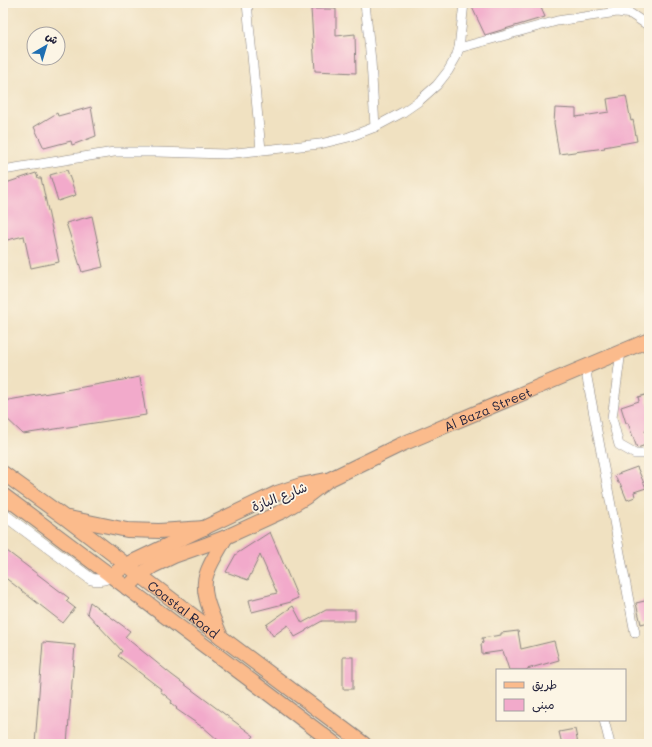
<svg xmlns="http://www.w3.org/2000/svg" width="652" height="747" font-family="Mali,'Playpen Sans Arabic',sans-serif">
	<style>
		.building { fill: #f2aacb }
		.lines { fill: none; stroke-linecap: round; stroke-linejoin: round }
		.minor-casing { stroke: #89827e; stroke-width: 10 }
		.tertiary-casing { stroke: #89827e; stroke-width: 12 }
		.primary-casing { stroke: #89827e; stroke-width: 16 }
		.trunk-casing { stroke: #89827e; stroke-width: 16 }
		.minor { stroke: #fff; stroke-width: 9 }
		.tertiary { stroke: #fff; stroke-width: 11 }
		.primary { stroke: #fbbb8c; stroke-width: 14 }
		.trunk { stroke: #fbbb8c; stroke-width: 14 }
		.labels { text-anchor: middle; dominant-baseline: central; stroke-width: 3.5; stroke-linejoin: round; paint-order: stroke }
		.street-label { font-size: 13px; fill: #22223b; stroke: #fcf5e5 }
	</style>
	<rect width="100%" height="100%" fill="#fcf5e5"/>
	<filter id="ink" filterUnits="userSpaceOnUse"><feTurbulence type="fractalNoise" baseFrequency=".025" numOctaves="2"/><feDisplacementMap in="SourceGraphic" scale="8" xChannelSelector="R" yChannelSelector="G"/><feConvolveMatrix kernelMatrix="1 2 1 2 8 2 1 2 1" color-interpolation-filters="sRGB"/></filter>
	<filter id="wash" filterUnits="userSpaceOnUse"><feTurbulence type="fractalNoise" baseFrequency=".012" numOctaves="4" result="noise"/><feDisplacementMap in="SourceGraphic" scale="16" xChannelSelector="R" yChannelSelector="G"/><feGaussianBlur stdDeviation="0.9" result="paint"/><feColorMatrix in="noise" values="0 0 0 0 0 0 0 0 0 0 0 0 0 0 0 0 0 1.4 0 .05"/><feComposite in="paint" operator="in"/></filter>
	<g filter="url(#wash)">
		<rect width="100%" height="100%" fill="#f0e1c1"/>
		<g id="blocks">
			<g class="building">
				<polygon points="470,3 539,3 545,17 485,35"/>
				<polygon points="311,9 336,9 336,36 355,34 356,73 315,71"/>
				<polygon points="626,96 631,121 633,120 637,141 604,147 605,148 559,154 554,123 555,108 576,109 576,117 609,112 607,99"/>
				<polygon points="91,107 96,136 72,145 71,141 44,148 34,127 57,113 58,116"/>
				<polygon points="67,170 76,195 58,201 50,175"/>
				<polygon points="36,173 38,178 41,178 59,262 31,268 24,236 3,241 3,184"/>
				<polygon points="92,216 103,267 82,272 66,223"/>
				<polygon points="140,377 146,415 23,434 3,415 3,401"/>
				<polygon points="645,395 649,406 649,430 645,431 649,444 637,448 628,423 626,423 621,407 639,401 638,397"/>
				<polygon points="637,467 646,488 634,492 635,497 627,500 620,483 618,483 615,475"/>
				<polygon points="270,532 298,598 291,601 291,602 252,612 249,600 277,593 260,555 248,580 226,572 236,554"/>
				<polygon points="3,548 69,598 66,601 75,608 63,623 3,576"/>
				<polygon points="649,600 649,622 641,624 636,603"/>
				<polygon points="90,602 130,631 125,637 172,675 254,736 247,744 223,744 218,740 202,726 202,727 176,709 177,708 171,703 172,701 160,691 161,689 118,656 122,651 87,613"/>
				<polygon points="293,606 302,623 326,610 355,610 355,621 322,621 306,630 306,631 295,637 288,625 273,636 266,625"/>
				<polygon points="518,631 521,649 554,641 559,660 527,669 527,670 509,670 503,651 482,654 481,644 483,643 482,638 501,635 501,633"/>
				<polygon points="43,642 75,645 67,744 35,744"/>
				<rect x="343" y="657" width="10" height="32"/>
				<polygon points="575,729 578,744 562,744 559,732"/>
			</g>
		</g>
	</g>
	<g filter="url(#ink)">
		<use href="#blocks" fill-opacity="0" stroke="#89827e" stroke-width="1"/>
		<g class="lines">
			<g class="minor-casing">
				<g id="minor">
					<polyline points="247,3 261,150"/>
					<polyline points="365,3 371,61 375,127"/>
					<polyline points="459,48 557,21 617,12 631,14 649,26"/>
					<polyline points="3,170 114,152 157,152 191,153 226,154 320,144 349,137 375,127 403,112 419,101 437,85 448,71 456,57 459,48 464,3"/>
					<polyline points="621,351 612,418 619,445 635,454 649,454"/>
					<polyline points="585,367 635,633"/>
					<polyline points="604,720 610,744"/>
				</g>
			</g>
			<g class="tertiary-casing">
				<path id="tertiary" d="M3,514L91,579C99,581 104,580 111,576"/>
			</g>
			<g class="primary-casing">
				<g id="primary">
					<polyline points="111,576 126,565 277,493 301,485 326,480"/>
					<path id="s1" d="M127,588L140,575L153,566L174,556L208,544L226,537L283,511L306,497L328,480L400,445L649,340"/>
				</g>
			</g>
			<g class="trunk-casing">
				<g id="trunk">
					<path id="s2" d="M3,473L64,517L221,637L364,744"/>
					<polyline points="3,495 257,685 335,744"/>
					<polyline points="69,518 127,530 159,531 205,528"/>
					<path d="M221,637C214,619 199,592 207,573C211,561 220,548 226,537"/>
				</g>
			</g>
			<use href="#minor" class="minor"/>
			<use href="#tertiary" class="tertiary"/>
			<use href="#primary" class="primary"/>
			<use href="#trunk" class="trunk"/>
		</g>
	</g>
	<g class="labels">
		<g class="street-label">
			<text stroke="none"><textPath href="#s1" startOffset="405">Al Baza Street</textPath></text>
			<text transform="translate(279 496) rotate(-21)">شارع البازة</text>
			<text stroke="none"><textPath href="#s2" startOffset="226">Coastal Road</textPath></text>
		</g>
	</g>
	<rect width="652" height="747" fill="none" stroke="#fcf5e5" stroke-width="16"/>
	<rect x="496" y="669" width="130" height="52" fill="#fcf5e5" stroke="#a5a1a1"/>
	<rect x="504" y="682" width="20" height="6" fill="#fbbb8c" stroke="#a5a1a1"/>
	<text x="532" y="689" font-size="12" fill="#22223b">طريق</text>
	<rect x="504" y="699" width="20" height="12" fill="#f2aacb" stroke="#a5a1a1"/>
	<text x="532" y="709" font-size="12" fill="#22223b">مبنى</text>
	<g transform="translate(46 46) rotate(38)"><circle r="19" fill="#fcf5e5" stroke="#a5a1a1"/>
	<path d="M0-3L7 15L0 10L-7 15Z" fill="#1f6fb2"/>
	<text y="-6" font-size="11" font-weight="bold" text-anchor="middle" fill="#22223b">ش</text>
	</g>
</svg>
